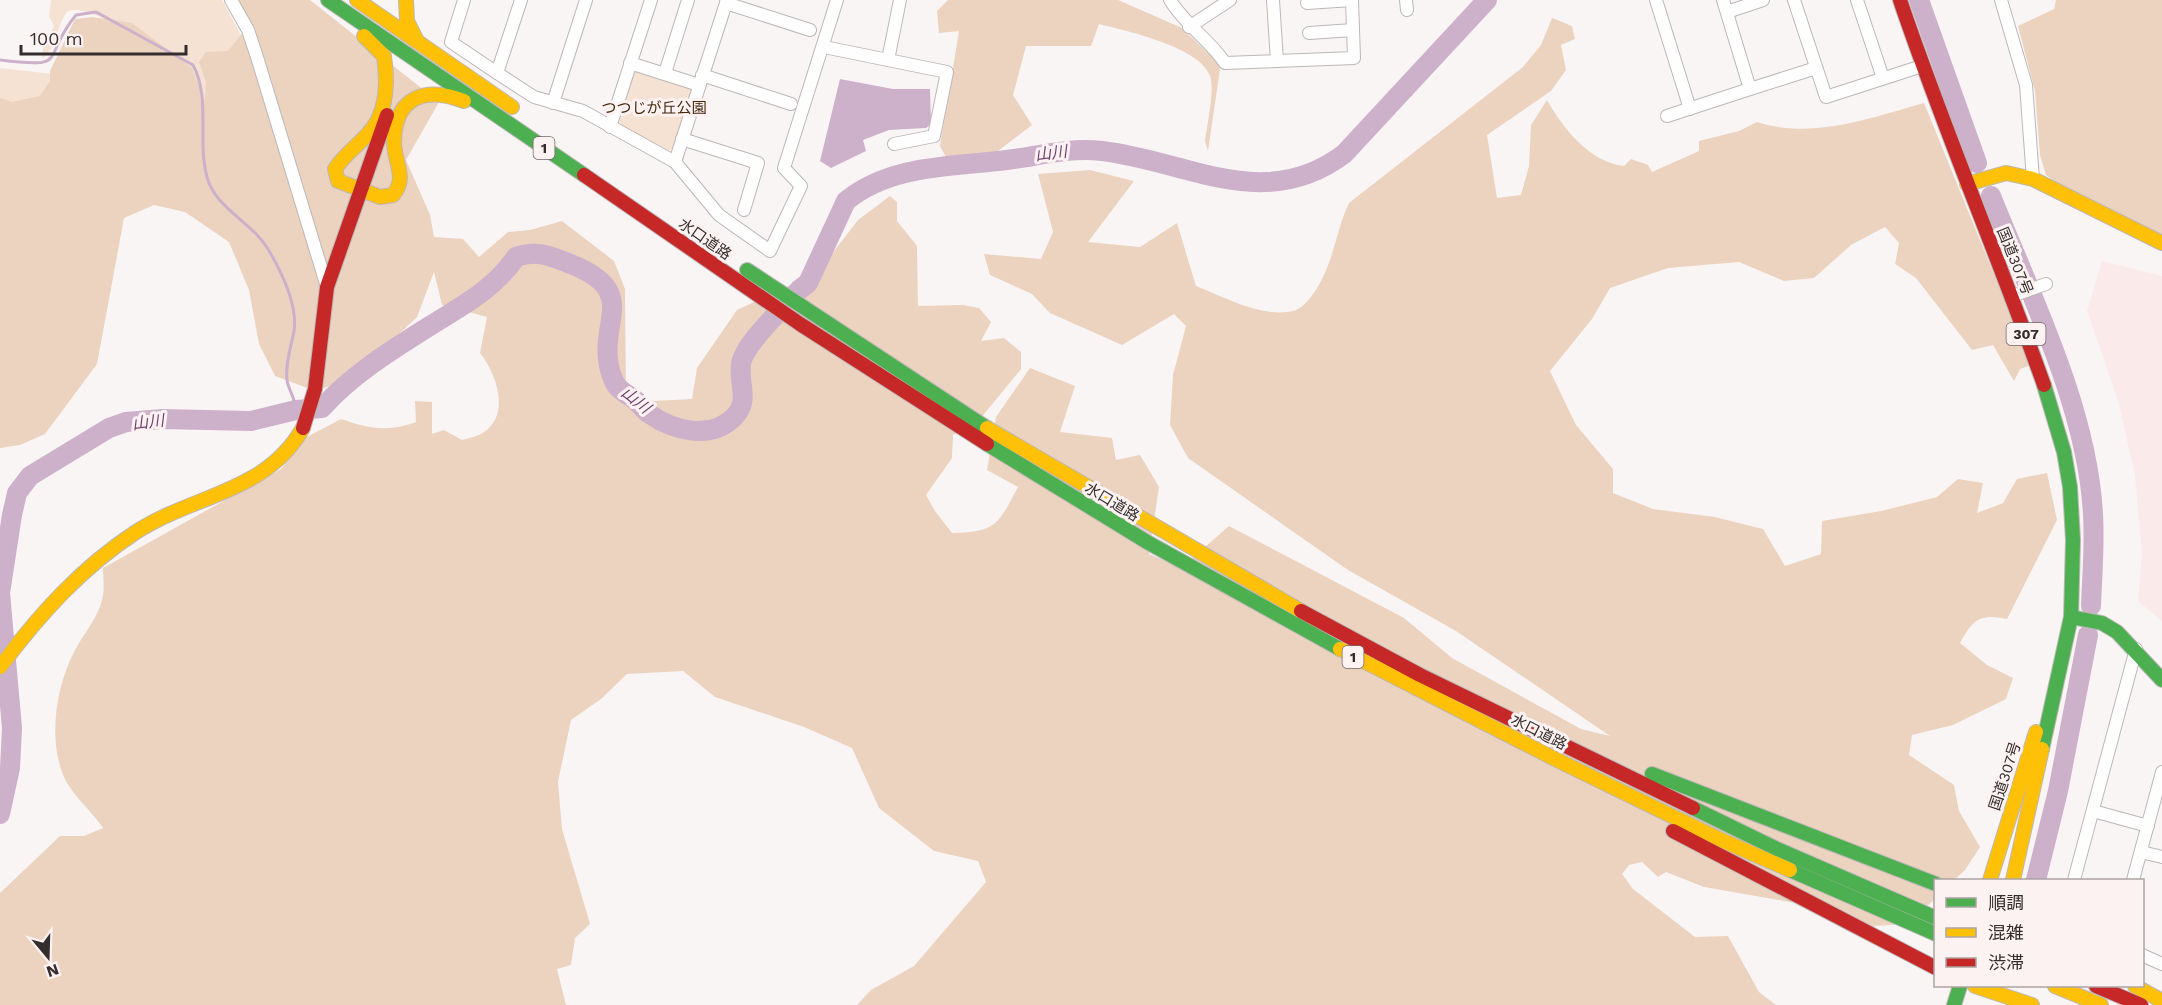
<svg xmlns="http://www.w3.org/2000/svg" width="2162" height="1005" font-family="'Work Sans','Noto Sans JP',sans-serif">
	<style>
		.built { fill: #fbeaea }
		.green { fill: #f5e2d3 }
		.forest { fill: #ebd3bf }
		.water { fill: #cdb0ca }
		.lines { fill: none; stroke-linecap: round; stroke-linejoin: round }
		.stream { stroke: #cdb0ca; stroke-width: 3 }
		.river { stroke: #cdb0ca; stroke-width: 20 }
		.street-casing { stroke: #bdb7b7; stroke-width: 14 }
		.fast-casing { stroke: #bdb7b7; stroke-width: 16 }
		.slow-casing { stroke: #bdb7b7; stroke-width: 16 }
		.jam-casing { stroke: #bdb7b7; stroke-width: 16 }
		.street { stroke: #fefefe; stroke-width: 12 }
		.fast { stroke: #4caf50; stroke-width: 14 }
		.slow { stroke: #ffc107; stroke-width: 14 }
		.jam { stroke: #c62828; stroke-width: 14 }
		.labels { text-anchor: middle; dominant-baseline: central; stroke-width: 6; stroke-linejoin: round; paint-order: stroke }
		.shield { fill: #fdf2f2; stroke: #706868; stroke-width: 1.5 }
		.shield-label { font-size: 14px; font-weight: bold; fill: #342d2d }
		.park-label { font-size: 15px; fill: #42270a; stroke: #fdf2f2 }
		.street-label { font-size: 15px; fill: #342d2d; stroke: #fdf2f2 }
		.water-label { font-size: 16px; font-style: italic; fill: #713f6f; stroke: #fdf2f2 }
	</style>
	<rect width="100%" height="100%" fill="#faf5f5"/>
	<polygon class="built" points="2102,261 2162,276 2162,621 2138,601 2142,553 2135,476 2118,400 2087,311"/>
	<g class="green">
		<path d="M51,0H222L242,37L208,81L206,106C186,82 103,0 68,11C56,24 58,47 42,59L43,48L54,26L49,16Z"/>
		<polygon points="0,68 53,74 41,99 12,105 0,102"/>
		<polygon points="633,70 690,85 692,90 674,148 667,151 622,127 618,117"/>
	</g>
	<g class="forest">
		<path d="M234,0H310L439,102L406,160L430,215L434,237L463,239L479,257L508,232L530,230L562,221L614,261L625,289L626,397L653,401L692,399L697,368L737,310L818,272L858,220L890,196L897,202V221L917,246L918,306L963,305L979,308L991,322L981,341L1004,338L1021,352V369L980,419L953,435L952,458L926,495L935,511L952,533C997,532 998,524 1018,487L987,470L996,417L1030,368L1075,386L1060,432L1112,438L1116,460L1140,455L1159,487L1149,554L1181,568L1229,526L1404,618L1452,658L1581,729L1610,736L1456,631L1348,570L1188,458L1170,425L1173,375L1186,326L1174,314L1122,345L1050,313L1032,294L990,275L984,254L1041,259L1053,232L1038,174L1090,170L1134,181L1088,242L1140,247L1177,223L1196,286C1224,297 1262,318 1293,311C1304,309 1316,291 1321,281C1334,257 1337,228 1349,203L1523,67L1541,45L1552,18L1572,26L1575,39L1561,45L1566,70L1551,91L1487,135L1497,198L1521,195L1529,166L1531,125L1547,100C1563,128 1589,162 1624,166L1631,159L1648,165L1652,172L1699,151V141L1739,131L1757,122C1812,140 1870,118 1924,103L2031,365L2020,369L2014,381L1993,345L1972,350L1916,278L1895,264L1899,243L1885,227L1851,245L1814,278L1784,281L1739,262L1668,268L1610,288L1592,319L1550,371L1576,425L1613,469V493L1653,509L1715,517L1763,529L1785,566L1821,554L1822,521L1881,511L1937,497L1958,479L1983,483L1977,513L2003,503L2017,479L2047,473L2057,520L2007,619C1979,613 1973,620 1960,643L1987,665L2013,678L2006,699L1953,725L1912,735L1909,755L1954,785L1959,811L1980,847L1965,870L1954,880H1936L1935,899L1907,924L1873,926L1836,910L1704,887L1666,872L1658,877L1642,862L1629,865L1622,874L1633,889L1695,937L1728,936L1759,992L1776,1005H857L871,990L914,966L986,882L978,861L934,851L879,808L852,748L804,727L715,697L683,671L627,674L601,699L571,720L558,782L562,829L590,924L575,938L571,965L557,969L566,1005H0V893L60,836H84L103,828C90,808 68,793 61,769C49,733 57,685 74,652C83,634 97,620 102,600C105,590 103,578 103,568L281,469L303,439L341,419C369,429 389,432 416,422L415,401L432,402V434L444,430L462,440C469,438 479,436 484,432C511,414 496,373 480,353L487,317L442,305L434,272L417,317L351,379L315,391L275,376L259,344L249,290L229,242L185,212L154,205L124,218L97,364L45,434L20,445L0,448V98L12,102L40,96L50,81V71L75,19L92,17L132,23L192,68L205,101L206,82L199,62L206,52L228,51L248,26Z"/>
		<path d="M948,0H1118L1182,28L1217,62L1220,69L1208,151L1205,141C1207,126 1215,89 1210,76C1200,47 1127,31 1099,24L1091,46H1026L1013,95L1032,125L990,157L947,159L940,146L959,31L939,33L937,11Z"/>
		<polygon points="2056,0 2162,0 2162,236 2080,199 2046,175 2040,155 2035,91 2018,26 2054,9"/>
	</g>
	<polygon class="water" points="840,79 893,89 930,89 931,124 926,128 889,130 863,140 866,151 831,168 820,161"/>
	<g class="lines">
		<path class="stream" d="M0,60C72,69 40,58 76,15L96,12L193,65C211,98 197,141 207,177C215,208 252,222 268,249C281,271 298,305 294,331C291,347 285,364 287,380C288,389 295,397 296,410"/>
		<g class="river">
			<polyline points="1919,0 1977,163"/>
			<path d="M1991,196C2030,294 2088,409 2093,515C2095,545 2092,576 2091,606"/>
			<path d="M0,814L10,768L12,728L0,593L12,515L17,493L30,476L109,428L126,422L162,419L251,421L296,410L322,408C352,374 395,348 433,324C465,304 494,289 516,257C535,250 549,255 568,263C647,293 591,325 613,379C617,390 626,393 635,400C640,404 643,409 648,413C673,431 712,441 735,416C750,400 738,383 741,364C743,345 785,306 799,290L808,283L846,201C891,164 953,167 1007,160C1039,156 1070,147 1102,151C1188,161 1264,214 1344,154L1487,0"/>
			<polyline points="2036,880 2058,791 2088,635"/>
		</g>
		<g class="street-casing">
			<g id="street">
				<polyline points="231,0 248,30 257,57 327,287"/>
				<polyline points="464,0 451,42 497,73"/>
				<polyline points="521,0 497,73 534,97 583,111 675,162 719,215 770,251 801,186 784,168 837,0"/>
				<path d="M1170,0C1185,25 1209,39 1225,63L1354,58L1352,0"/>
				<polyline points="1273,0 1277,61"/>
				<polyline points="1406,0 1407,10"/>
				<polyline points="1656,0 1690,109"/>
				<polyline points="1723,0 1750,89 1816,68"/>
				<polyline points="1794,0 1826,97 1922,66"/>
				<polyline points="1857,0 1883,78"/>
				<polyline points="2001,0 2026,85 2033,179"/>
				<polyline points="726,3 810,30"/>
				<polyline points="1307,3 1352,0"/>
				<polyline points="1727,12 1763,0"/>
				<polyline points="1189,27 1230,0"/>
				<polyline points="1309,33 1353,30"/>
				<polyline points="824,47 888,60 900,0"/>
				<polyline points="888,60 947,72 934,136 894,144"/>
				<polyline points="630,63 699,85"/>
				<polyline points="665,73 688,0"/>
				<polyline points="702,75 791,104"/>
				<polyline points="553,103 586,0"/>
				<polyline points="1667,116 1750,89"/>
				<polyline points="610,127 651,0"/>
				<polyline points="682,139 758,163 744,210"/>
				<polyline points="675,162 727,0"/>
				<polyline points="2012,296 2046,284"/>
				<polyline points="2093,811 2148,826"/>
				<polyline points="2141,852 2162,857"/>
				<polyline points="2074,880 2136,649"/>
				<polyline points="2133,880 2162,772"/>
				<polyline points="2142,955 2162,964"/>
			</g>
		</g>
		<g class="fast-casing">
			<g id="fast">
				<polyline points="328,0 584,175"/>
				<polyline points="747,270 987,428"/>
				<polyline points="987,444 1147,542 1340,649"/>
				<polyline points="2071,617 2102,623 2117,632 2162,680"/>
				<polyline points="2042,749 2071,617 2073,540 2070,487 2064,452 2044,385"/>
				<polyline points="1652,774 1936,884"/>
				<polyline points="1693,808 1775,848 1936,918"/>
				<polyline points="1790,870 1936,934"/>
				<polyline points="1954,1005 1960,986"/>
			</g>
		</g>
		<g class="slow-casing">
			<g id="slow">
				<polyline points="357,0 512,107"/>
				<polyline points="406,0 407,21 417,41"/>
				<path d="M364,36L384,56C388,83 387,115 367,135C356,147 344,155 335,169L338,181L380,197L393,195C408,178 394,162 394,142C395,96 426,86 464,101"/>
				<polyline points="1967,184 2006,173 2033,179 2162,243"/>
				<polyline points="987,428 1301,611"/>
				<polyline points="1340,649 1557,760 1719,839 1790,870"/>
				<path d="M0,667C39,615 81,568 136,532C195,494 266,493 303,428"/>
				<polyline points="1990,880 2036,732"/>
				<polyline points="2013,880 2042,749"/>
				<polyline points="1975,986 2032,1005"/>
				<polyline points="2055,986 2101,1005"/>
				<polyline points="2135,986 2162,1001"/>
			</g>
		</g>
		<g class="jam-casing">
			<g id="jam">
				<path d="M1900,0C1944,130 1998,256 2044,385"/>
				<polyline points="584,175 800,324 987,444"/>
				<polyline points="303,428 315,389 327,287 387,115"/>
				<polyline points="1301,611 1420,675 1693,808"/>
				<polyline points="1673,831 1936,968"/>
				<polyline points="2096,986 2141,1005"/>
			</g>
		</g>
		<use href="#street" class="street"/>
		<use href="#fast" class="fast"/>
		<use href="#slow" class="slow"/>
		<use href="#jam" class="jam"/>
	</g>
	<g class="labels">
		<g class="shield">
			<rect x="533.5" y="137" width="21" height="22" rx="4.5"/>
			<rect x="2006.5" y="323" width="39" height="22" rx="4.5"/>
			<rect x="1342.5" y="646" width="21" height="22" rx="4.5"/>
		</g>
		<g class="shield-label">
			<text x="544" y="148">1</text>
			<text x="2026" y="334">307</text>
			<text x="1353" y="657">1</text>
		</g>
		<g class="park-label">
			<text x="654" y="108">つつじが丘公園</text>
		</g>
		<g class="street-label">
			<text transform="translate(705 239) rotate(35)">水口道路</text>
			<text transform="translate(2015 261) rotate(68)">国道307号</text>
			<text transform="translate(1112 502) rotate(31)">水口道路</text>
			<text transform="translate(1539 732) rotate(27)">水口道路</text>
			<text transform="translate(2005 776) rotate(-72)">国道307号</text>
		</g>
		<g class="water-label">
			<text transform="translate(1051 153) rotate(-7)">山川</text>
			<text transform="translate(636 400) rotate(38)">山川</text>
			<text transform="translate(148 422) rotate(-7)">山川</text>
		</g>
	</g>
	<rect x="1934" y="879" width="210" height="108" fill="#fdf2f2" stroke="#ada3a3" stroke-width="1.5"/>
	<rect x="1946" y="898" width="30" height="9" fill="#4caf50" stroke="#ada3a3" stroke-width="1.5"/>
	<text x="1988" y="909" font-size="18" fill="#342d2d">順調</text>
	<rect x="1946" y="928" width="30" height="9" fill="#ffc107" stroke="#ada3a3" stroke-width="1.5"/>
	<text x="1988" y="939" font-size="18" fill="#342d2d">混雑</text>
	<rect x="1946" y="958" width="30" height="9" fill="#c62828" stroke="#ada3a3" stroke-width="1.5"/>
	<text x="1988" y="969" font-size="18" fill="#342d2d">渋滞</text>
	<g transform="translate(48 957) rotate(161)" stroke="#fdf2f2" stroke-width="4.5" paint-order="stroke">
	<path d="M0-4.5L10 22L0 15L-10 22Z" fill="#342d2d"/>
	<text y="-9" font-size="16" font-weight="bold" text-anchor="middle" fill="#342d2d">N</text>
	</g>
	<path d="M21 45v9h165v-9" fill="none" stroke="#342d2d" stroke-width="3"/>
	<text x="30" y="45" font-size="18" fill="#342d2d" stroke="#fdf2f2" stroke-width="4.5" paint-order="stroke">100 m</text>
</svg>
